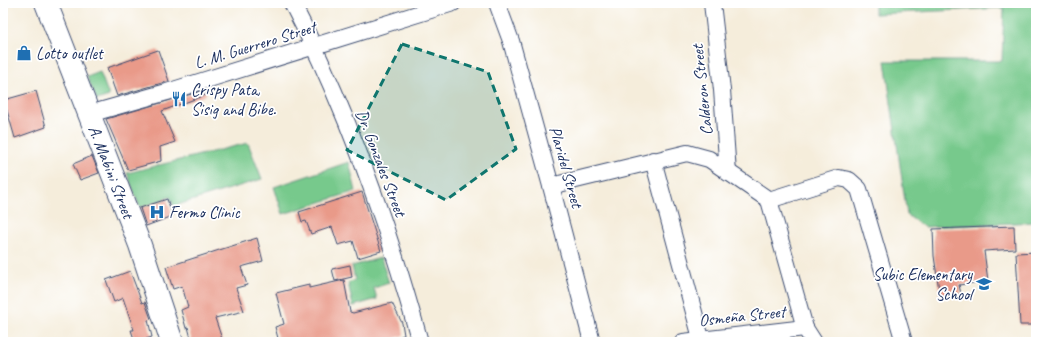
<svg xmlns="http://www.w3.org/2000/svg" width="1039" height="345" font-family="Caveat,sans-serif">
	<style>
		.green { fill: #77c98c; stroke: #497c75 }
		.building { fill: #e99a89 }
		.lines { fill: none; stroke-linecap: round; stroke-linejoin: round }
		.minor-casing { stroke: #3c4c71; stroke-width: 18 }
		.primary-casing { stroke: #3c4c71; stroke-width: 24 }
		.minor { stroke: #fff; stroke-width: 16 }
		.primary { stroke: #fff; stroke-width: 22 }
		.marked { fill: #0f766e; fill-opacity: 0.2; stroke: #0f766e; stroke-width: 3; stroke-dasharray: 8 5; stroke-linejoin: round }
		.labels { text-anchor: middle; dominant-baseline: central; stroke-width: 3.5; stroke-linejoin: round; paint-order: stroke }
		.street-label { font-size: 17px; fill: #1b2f5e; stroke: #fff }
		.poi-label { font-size: 17px; fill: #1b2f5e; stroke: #fff; text-anchor: start }
	</style>
	<rect width="100%" height="100%" fill="#fff"/>
	<filter id="ink" filterUnits="userSpaceOnUse"><feTurbulence type="fractalNoise" baseFrequency=".025" numOctaves="2"/><feDisplacementMap in="SourceGraphic" scale="8" xChannelSelector="R" yChannelSelector="G"/><feConvolveMatrix kernelMatrix="1 2 1 2 8 2 1 2 1" color-interpolation-filters="sRGB"/></filter>
	<filter id="wash" filterUnits="userSpaceOnUse"><feTurbulence type="fractalNoise" baseFrequency=".012" numOctaves="4" result="noise"/><feDisplacementMap in="SourceGraphic" scale="16" xChannelSelector="R" yChannelSelector="G"/><feGaussianBlur stdDeviation="0.9" result="paint"/><feColorMatrix in="noise" values="0 0 0 0 0 0 0 0 0 0 0 0 0 0 0 0 0 1.4 0 .05"/><feComposite in="paint" operator="in"/></filter>
	<g filter="url(#wash)">
		<rect width="100%" height="100%" fill="#f5eddb"/>
		<g class="green">
			<polygon points="875,3 1036,3 1036,222 924,227 907,215 885,61 1002,61 1004,8 875,14"/>
			<polygon points="100,72 109,96 97,100 87,77"/>
			<polygon points="248,143 262,179 174,206 170,197 140,208 127,173"/>
			<polygon points="349,162 356,191 283,214 274,187"/>
			<polygon points="381,258 389,283 374,288 377,299 353,306 348,283 355,280 352,266"/>
		</g>
		<g id="blocks">
			<g class="building">
				<polygon points="158,50 169,81 117,96 107,68"/>
				<polygon points="205,90 206,95 162,111 175,142 160,147 161,161 128,170 106,119"/>
				<polygon points="36,91 46,127 15,138 4,100"/>
				<polygon points="92,156 99,173 80,180 73,164"/>
				<polygon points="362,192 381,251 358,258 353,241 338,245 332,227 311,234 306,221 302,222 299,212"/>
				<polygon points="167,199 173,216 146,226 140,208"/>
				<polygon points="1014,226 1015,249 984,251 988,281 959,285 961,294 940,297 934,256 933,229"/>
				<polygon points="257,238 263,261 241,267 247,285 236,288 244,311 215,318 223,342 192,342 188,327 186,328 181,310 188,307 182,286 173,289 166,267"/>
				<polygon points="1036,252 1036,325 1020,325 1016,253"/>
				<polygon points="350,265 352,277 335,281 332,269"/>
				<polygon points="130,271 142,303 145,302 151,319 148,320 152,337 146,339 147,342 135,342 131,330 134,330 123,298 114,302 106,280"/>
				<polygon points="344,280 350,312 353,313 392,303 402,323 404,335 385,342 383,339 370,342 279,342 275,327 284,324 276,293 309,285 309,288"/>
			</g>
		</g>
	</g>
	<g filter="url(#ink)">
		<use href="#blocks" fill-opacity="0" stroke="#3c4c71" stroke-width="1"/>
		<g class="lines">
			<g class="minor-casing">
				<g id="minor">
					<path d="M292,3C348,110 388,226 420,342"/>
					<polyline points="497,3 511,41 551,186 592,342"/>
					<polyline points="712,3 722,90 728,173"/>
					<polyline points="89,114 167,92 453,3"/>
					<polyline points="653,160 702,342"/>
					<polyline points="551,186 687,153 709,159 769,200 805,328 814,342"/>
					<polyline points="769,200 839,178 849,180 859,189 904,342"/>
					<polyline points="683,342 805,328"/>
				</g>
			</g>
			<g class="primary-casing">
				<g id="primary">
					<path id="s1" d="M46,3L140,245L172,342"/>
				</g>
			</g>
			<use href="#minor" class="minor"/>
			<use href="#primary" class="primary"/>
		</g>
	</g>
	<path class="marked" d="M402,44L488,72L516,149L446,200L347,150Z"/>
	<defs>
		<g id="shop-bare" transform="scale(1.2)"><path d="M-5-2.5h2.3a2.7 3.5 0 0 1 5.4 0H5L5.5 6h-11ZM-1.5-2.5h3a1.5 2.3 0 0 0-3 0Z" fill="#1f6fb2" stroke="#fff" stroke-width="2.5" paint-order="stroke"/></g>
		<g id="restaurant-bare" transform="scale(1.2)"><path d="M-5-6h1v4h1v-4h1v4h1v-4h1v5L-1.5 .5V6h-2V.5L-5-1ZM5-6V6H3V1.5H1.5Q1.5-4 5-6Z" fill="#1f6fb2" stroke="#fff" stroke-width="2.5" paint-order="stroke"/></g>
		<g id="hospital-bare" transform="scale(1.2)"><path d="M-5-5h3v3.5h4V-5h3V5h-3V1.5h-4V5h-3Z" fill="#1f6fb2" stroke="#fff" stroke-width="2.5" paint-order="stroke"/></g>
		<g id="school-bare" transform="scale(1.2)"><path d="M0-5L7-2L0 1L-7-2ZM-4 1L0 2.5L4 1V4Q0 6-4 4Z" fill="#1f6fb2" stroke="#fff" stroke-width="2.5" paint-order="stroke"/></g>
	</defs>
	<g fill-rule="evenodd">
		<use href="#shop-bare" x="24" y="53"/>
		<use href="#restaurant-bare" x="179" y="99"/>
		<use href="#hospital-bare" x="157" y="212"/>
		<use href="#school-bare" x="984" y="284"/>
	</g>
	<g class="labels">
		<g class="street-label">
			<text transform="translate(255 45) rotate(-17)">L. M. Guerrero Street</text>
			<text transform="translate(702 90) rotate(-96)">Calderon Street</text>
			<text transform="translate(381 163) rotate(69)">Dr. Gonzales Street</text>
			<text transform="translate(566 167) rotate(74)">Plaridel Street</text>
			<text stroke="none"><textPath href="#s1" startOffset="181">A. Mabini Street</textPath></text>
			<text transform="translate(742 316) rotate(-6)">Osmeña Street</text>
		</g>
		<g class="poi-label">
			<text x="36" y="53">Lotto outlet</text>
			<text x="191" y="89">Crispy Pata,<tspan x="191" dy="20">Sisig and Bibe.</tspan></text>
			<text x="169" y="212">Fermo Clinic</text>
			<text x="972" y="274" text-anchor="end">Subic Elementary<tspan x="972" dy="20">School</tspan></text>
		</g>
	</g>
	<rect width="1039" height="345" fill="none" stroke="#fff" stroke-width="16"/>
</svg>
